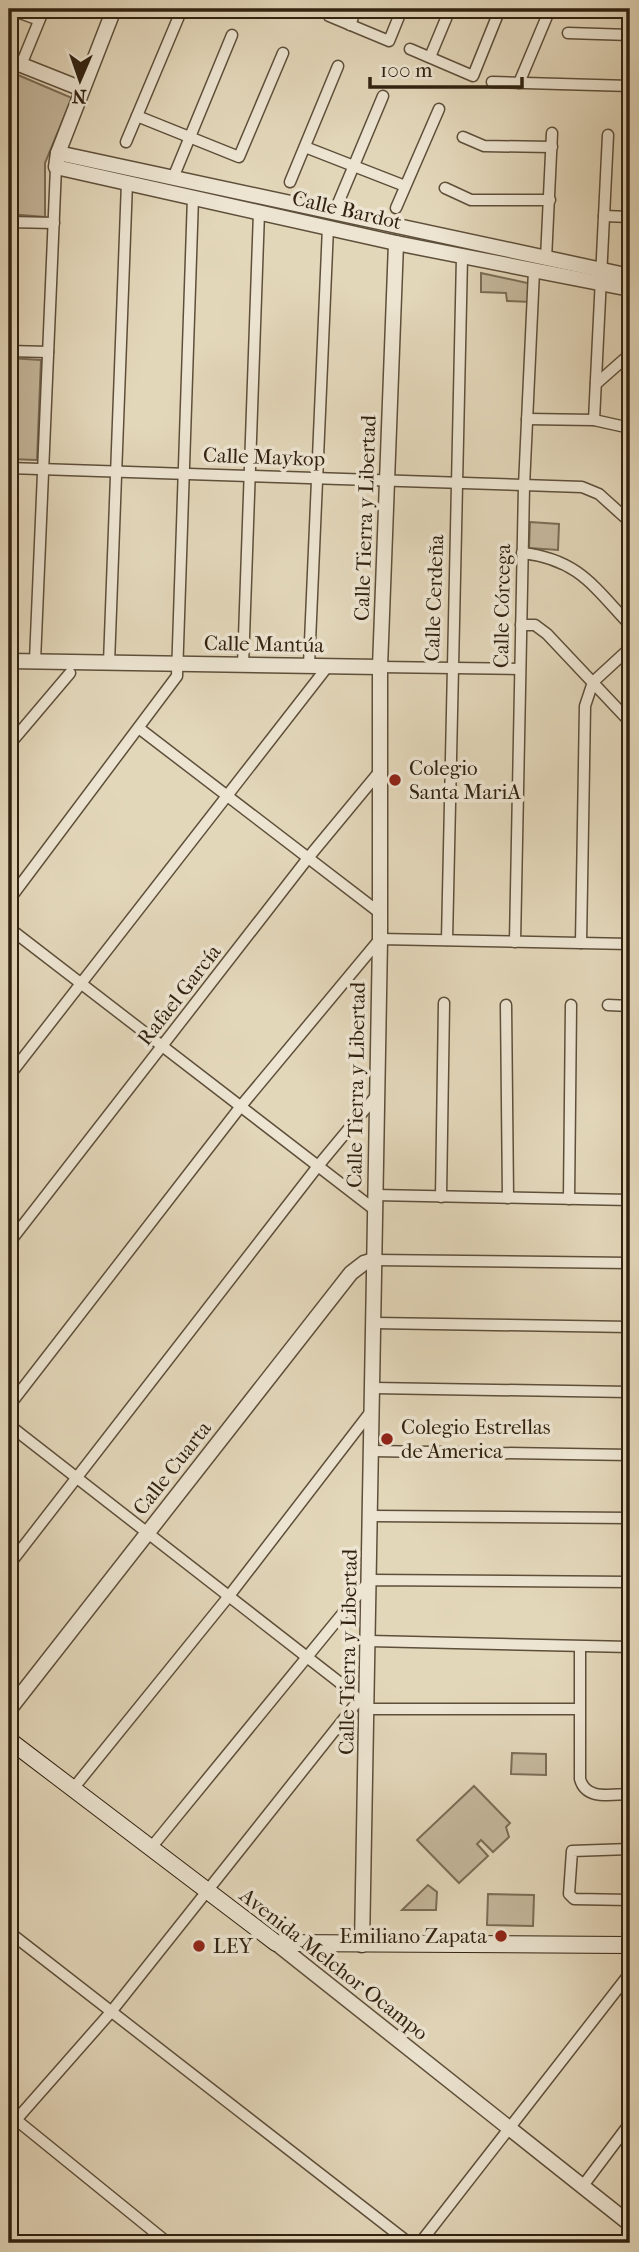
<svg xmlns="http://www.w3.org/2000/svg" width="639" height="2252" font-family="'IM FELL French Canon',serif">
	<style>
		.green { fill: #c5b89d; stroke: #7b6d56; stroke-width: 2 }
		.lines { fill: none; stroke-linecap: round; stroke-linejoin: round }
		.minor-casing { stroke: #5e4f3a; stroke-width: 13 }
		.tertiary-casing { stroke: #5e4f3a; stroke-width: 17 }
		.secondary-casing { stroke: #312210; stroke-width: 18 }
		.minor { stroke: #ede5d2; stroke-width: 10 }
		.tertiary { stroke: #ede5d2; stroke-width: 14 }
		.secondary { stroke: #ede5d2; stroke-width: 16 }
		.poi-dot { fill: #8f2418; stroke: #ede5d2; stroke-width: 2.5 }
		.labels { text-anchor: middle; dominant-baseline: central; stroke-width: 7; stroke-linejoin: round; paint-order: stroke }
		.street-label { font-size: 21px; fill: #312210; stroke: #ede5d2 }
		.poi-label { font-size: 21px; fill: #312210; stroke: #ede5d2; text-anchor: start }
	</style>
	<rect width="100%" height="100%" fill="#e3d7ba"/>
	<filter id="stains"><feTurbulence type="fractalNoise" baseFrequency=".00286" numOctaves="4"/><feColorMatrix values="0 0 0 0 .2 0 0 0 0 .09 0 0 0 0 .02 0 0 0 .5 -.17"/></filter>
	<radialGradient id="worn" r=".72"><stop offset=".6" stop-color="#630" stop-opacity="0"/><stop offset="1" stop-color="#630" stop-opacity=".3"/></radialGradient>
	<g class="green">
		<polygon points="18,75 72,98 45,163 45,217 9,214 9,96"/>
		<polygon points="481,273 532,284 531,302 507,301 506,293 481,292"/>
		<polygon points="9,358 41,360 37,460 9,459"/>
		<polygon points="530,522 559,524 558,550 529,548"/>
		<polygon points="512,1753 546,1754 546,1775 511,1774"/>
		<polygon points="474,1786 510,1823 506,1827 509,1837 493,1852 481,1840 477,1844 488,1856 459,1883 417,1840"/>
		<polygon points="428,1885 437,1892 436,1910 402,1910"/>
		<polygon points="488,1894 534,1895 533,1926 487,1925"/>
	</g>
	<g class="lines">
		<g class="minor-casing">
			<g id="minor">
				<polyline points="9,9 39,20"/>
				<polyline points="329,16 389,41 402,9"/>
				<polyline points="350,25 356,9"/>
				<polyline points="568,33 630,35"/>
				<polyline points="410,49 473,76 500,9"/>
				<polyline points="430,57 450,9"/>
				<polyline points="21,65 44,9"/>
				<polyline points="9,75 14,62"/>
				<polyline points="492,82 630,86"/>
				<polyline points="519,83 550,9"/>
				<polyline points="137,116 239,157 283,53"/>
				<polyline points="463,137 484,146 552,147"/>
				<polyline points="126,142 182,9"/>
				<polyline points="305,147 405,186"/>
				<polyline points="173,178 232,35"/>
				<polyline points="290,182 338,66"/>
				<polyline points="445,188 471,200 550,200"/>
				<polyline points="396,208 439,109"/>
				<polyline points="334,213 383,96"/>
				<polyline points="604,216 630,217"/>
				<polyline points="9,222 54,223"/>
				<polyline points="546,259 552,133"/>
				<polyline points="9,351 48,352"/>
				<polyline points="596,384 630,354"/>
				<polyline points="527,419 594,420 630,428"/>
				<polyline points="594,420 608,135"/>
				<polyline points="9,468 582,487 599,494 630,522"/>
				<path d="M522,553C578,559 594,587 630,625"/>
				<polyline points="521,625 535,625 547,634 630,722"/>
				<polyline points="35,661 56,167"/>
				<polyline points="109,663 127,182"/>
				<polyline points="243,665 259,212"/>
				<polyline points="309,665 328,227"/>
				<polyline points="380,667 519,669"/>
				<polyline points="140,729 380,913"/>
				<polyline points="9,745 70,673"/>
				<polyline points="9,900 177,676 193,197"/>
				<polyline points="9,928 375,1210"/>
				<polyline points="447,940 462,257"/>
				<polyline points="515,942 524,486 534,271"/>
				<polyline points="581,943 585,706 593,682 630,648"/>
				<polyline points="506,1005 508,1198"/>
				<polyline points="608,1005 630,1006"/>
				<polyline points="9,1076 328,666"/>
				<polyline points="375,1195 630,1200"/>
				<polyline points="441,1197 444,1003"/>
				<polyline points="569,1199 571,1005"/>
				<polyline points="9,1243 308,858 380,771"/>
				<polyline points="374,1260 630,1263"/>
				<polyline points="374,1323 630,1327"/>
				<polyline points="373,1388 630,1392"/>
				<polyline points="9,1406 241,1106 380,939 630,944"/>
				<polyline points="9,1425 348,1689 368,1709 579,1709"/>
				<polyline points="372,1451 630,1455"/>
				<polyline points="372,1516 630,1518"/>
				<polyline points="9,1565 318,1166 376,1096"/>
				<polyline points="369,1641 630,1647"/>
				<path d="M580,1647V1779C586,1801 611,1794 630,1794"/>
				<polyline points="72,1790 229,1596 372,1410"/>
				<polyline points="150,1849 370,1580 630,1582"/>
				<polyline points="630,1849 572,1851 569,1894 574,1899 630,1900"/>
				<polyline points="9,1932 409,2243"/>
				<polyline points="9,2114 168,2243"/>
				<polyline points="16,2120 111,2012 358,1701"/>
				<polyline points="582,2187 630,2123"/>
				<polyline points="420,2243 630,1973"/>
			</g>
		</g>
		<g class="tertiary-casing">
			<g id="tertiary">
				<polyline points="114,9 58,153 56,167 396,243 630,289"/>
				<polyline points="9,60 82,89"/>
				<polyline points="58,153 630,276"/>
				<polyline points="9,661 380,667"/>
				<polyline points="9,1710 351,1273 364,1263 374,1260"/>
				<polyline points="276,1943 630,2224"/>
				<polyline points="362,1945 380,939 380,667 396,243"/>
			</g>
		</g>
		<g class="secondary-casing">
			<polyline id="secondary" points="9,1740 276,1943 630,1945"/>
		</g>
		<use href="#minor" class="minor"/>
		<use href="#tertiary" class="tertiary"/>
		<use href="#secondary" class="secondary"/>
	</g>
	<g class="poi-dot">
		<circle cx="395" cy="780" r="7"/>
		<circle cx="387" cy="1439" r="7"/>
		<circle cx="501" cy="1936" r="7"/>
		<circle cx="199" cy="1946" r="7"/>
	</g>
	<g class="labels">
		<g class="street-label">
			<text transform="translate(347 210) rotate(13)">Calle Bardot</text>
			<text transform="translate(264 457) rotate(2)">Calle Maykop</text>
			<text transform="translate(365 518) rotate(-88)">Calle Tierra y Libertad</text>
			<text transform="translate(434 598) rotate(-88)">Calle Cerdeña</text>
			<text transform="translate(502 606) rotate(-89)">Calle Córcega</text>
			<text transform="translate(264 644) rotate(1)">Calle Mantúa</text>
			<text transform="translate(179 995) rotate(-52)">Rafael García</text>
			<text transform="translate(356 1085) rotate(-89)">Calle Tierra y Libertad</text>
			<text transform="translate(172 1468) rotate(-52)">Calle Cuarta</text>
			<text transform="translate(348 1652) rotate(-89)">Calle Tierra y Libertad</text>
			<text transform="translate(334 1964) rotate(38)">Avenida Melchor Ocampo</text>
		</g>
		<g class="poi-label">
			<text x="409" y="768">Colegio<tspan x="409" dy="24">Santa MariA</tspan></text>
			<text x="401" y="1427">Colegio Estrellas<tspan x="401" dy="24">de America</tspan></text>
			<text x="487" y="1936" text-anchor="end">Emiliano Zapata</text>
			<text x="213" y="1946">LEY</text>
		</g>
	</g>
	<rect width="639" height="2252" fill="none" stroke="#e3d7ba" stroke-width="35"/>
	<rect x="10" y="10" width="618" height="2231" fill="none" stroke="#312210" stroke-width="3.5"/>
	<rect x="18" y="18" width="604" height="2217" fill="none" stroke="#312210" stroke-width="2"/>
	<g transform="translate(80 80) rotate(182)" stroke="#ede5d2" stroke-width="5" paint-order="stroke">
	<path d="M0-5L12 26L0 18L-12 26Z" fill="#312210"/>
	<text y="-10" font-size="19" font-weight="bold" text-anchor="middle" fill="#312210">N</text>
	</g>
	<path d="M370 77v10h152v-10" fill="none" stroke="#312210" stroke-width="3.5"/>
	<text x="380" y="77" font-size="21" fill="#312210" stroke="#ede5d2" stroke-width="5" paint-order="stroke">100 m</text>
	<rect width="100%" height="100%" filter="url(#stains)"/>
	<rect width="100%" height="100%" fill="url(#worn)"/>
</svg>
